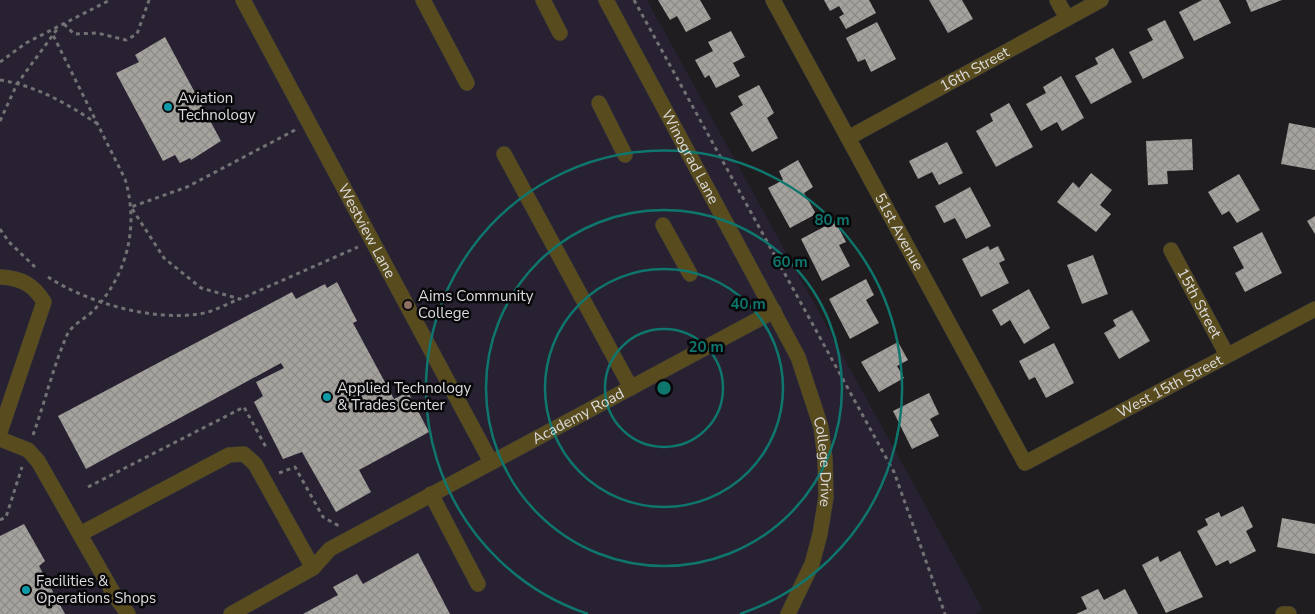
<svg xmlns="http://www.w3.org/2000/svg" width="1315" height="614" font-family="'Nunito Sans',sans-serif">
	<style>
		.education { fill: #272131 }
		.building { fill: url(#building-cross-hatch) }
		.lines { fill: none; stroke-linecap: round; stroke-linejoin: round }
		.minor-casing { stroke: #3a383a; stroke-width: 16 }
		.path { stroke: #737173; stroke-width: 3; stroke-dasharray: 4 4; stroke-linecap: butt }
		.minor { stroke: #584c1f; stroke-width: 15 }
		.ring { fill: none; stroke: #0f766e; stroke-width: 2.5 }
		.culture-dot { fill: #0f9aa8; stroke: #080709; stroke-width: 2 }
		.education-dot { fill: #8d6e63; stroke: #080709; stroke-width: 2 }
		.labels { text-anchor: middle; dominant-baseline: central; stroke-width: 5; stroke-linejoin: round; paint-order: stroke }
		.street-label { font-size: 15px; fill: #dddbdd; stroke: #080709 }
		.poi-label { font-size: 15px; fill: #dddbdd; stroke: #080709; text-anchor: start }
		.centre { fill: #0f766e; stroke: #080709; stroke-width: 2.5 }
		.ring-label { font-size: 15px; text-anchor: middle; font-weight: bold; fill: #0f766e; stroke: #080709; stroke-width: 5; stroke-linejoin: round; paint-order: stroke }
	</style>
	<defs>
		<pattern id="building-cross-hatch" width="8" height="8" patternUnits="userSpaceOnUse" patternTransform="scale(1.25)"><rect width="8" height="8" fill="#a6a39f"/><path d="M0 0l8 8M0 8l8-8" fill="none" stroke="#8d8b88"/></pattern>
	</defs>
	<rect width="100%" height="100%" fill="#1f1d20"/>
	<polygon class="education" points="0,0 647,0 983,610 976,614 0,614"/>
	<g class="building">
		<polygon points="658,0 700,0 711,19 686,32 677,16 670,20"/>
		<polygon points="824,0 869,0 876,13 846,29 839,17 844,14 839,6 830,11"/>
		<polygon points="929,0 962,0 973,19 948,33"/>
		<polygon points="1202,0 1219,0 1231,23 1194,41 1179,12"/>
		<polygon points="1246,0 1282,0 1251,12"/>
		<polygon points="1165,20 1184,58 1143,79 1129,52 1153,40 1147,29"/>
		<polygon points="877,22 896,59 871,72 865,59 858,62 846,38"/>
		<polygon points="731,31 745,57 733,63 740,76 716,88 709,75 705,78 695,60 713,51 708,42"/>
		<polygon points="165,37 221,141 191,160 190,158 180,163 175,155 163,161 116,73 139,62 135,55"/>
		<polygon points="1113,48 1132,82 1091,104 1075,76 1098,64 1095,58"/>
		<polygon points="1061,76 1084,118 1062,131 1057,122 1041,131 1026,104 1046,93 1043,87"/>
		<polygon points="759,85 774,113 767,118 778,138 752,152 730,113 743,105 738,96"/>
		<polygon points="1009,103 1033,147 996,167 976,131 993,121 990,114"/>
		<polygon points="1289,123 1315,128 1315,170 1281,164"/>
		<polygon points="1192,139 1193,170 1167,171 1168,184 1148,185 1146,141"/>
		<polygon points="947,142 963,173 939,185 932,172 918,179 909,161"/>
		<polygon points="798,160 813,187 804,193 816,214 790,228 768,188 783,180 779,171"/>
		<polygon points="1091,173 1112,190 1100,205 1111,214 1096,232 1057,202 1073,182 1079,188"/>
		<polygon points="1239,174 1260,210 1237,223 1229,211 1222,215 1208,192"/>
		<polygon points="970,187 991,226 966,239 955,218 944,223 935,206"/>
		<polygon points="1315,216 1315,234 1307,221"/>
		<polygon points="835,221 846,242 839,245 850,266 822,281 801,239"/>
		<polygon points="1262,232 1282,273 1245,292 1235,273 1244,268 1233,247"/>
		<polygon points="988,246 990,250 998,246 1005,260 999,263 1009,283 981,297 962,259"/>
		<polygon points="1093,255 1108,294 1082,304 1067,265"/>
		<polygon points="866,279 874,295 866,300 879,323 850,339 829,299"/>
		<polygon points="337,282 357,321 353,323 394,399 408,392 429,432 359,470 371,492 336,512 302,452 283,459 254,402 263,396 256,382 284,368 281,363 86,469 58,416 292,292 296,299 325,284 327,288"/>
		<polygon points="1029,289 1050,328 1024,344 1010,320 1001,326 992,310"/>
		<polygon points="1132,310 1150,341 1119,359 1104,333 1116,326 1113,320"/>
		<polygon points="898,342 908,360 897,366 904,378 879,392 861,362"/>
		<polygon points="1054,343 1074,383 1046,398 1035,377 1029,380 1019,361"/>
		<polygon points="929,393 939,414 930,419 939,436 912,449 893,411"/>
		<polygon points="1243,506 1253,527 1246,531 1256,551 1230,564 1228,560 1216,566 1197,531 1208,525 1205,519 1219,512 1221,517"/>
		<polygon points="1282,518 1315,524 1315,554 1277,547"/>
		<polygon points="24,524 45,561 39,566 65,614 0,614 0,536"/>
		<polygon points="1180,551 1203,597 1166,613 1142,565 1158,556 1160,562"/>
		<polygon points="418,553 450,614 303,614 338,595 333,587 357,574 363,584"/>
		<polygon points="1098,589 1104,600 1125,589 1138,614 1076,614 1087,609 1081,597"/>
	</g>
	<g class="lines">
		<g class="minor-casing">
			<g id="minor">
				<path id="s1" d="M243,0L491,462"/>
				<polyline points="423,0 467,83"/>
				<polyline points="543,0 560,33"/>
				<path id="s2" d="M606,0L798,357L821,427L825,459L826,497L820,534L812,564L788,614"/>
				<path id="s3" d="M773,0L1025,463L1315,309"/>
				<polyline points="1057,0 1067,18"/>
				<polyline points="599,103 625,155"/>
				<path id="s4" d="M848,138L1101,0"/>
				<polyline points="504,154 631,388"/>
				<polyline points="663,225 690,274"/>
				<path id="s5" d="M1171,250L1227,355"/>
				<path d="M0,277C21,278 33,284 44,302L0,432"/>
				<polyline points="0,439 28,450 38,461 115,596 128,614"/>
				<polyline points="431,494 478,584"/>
				<polyline points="80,534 229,455 244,454 255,464 313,568"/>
				<path id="s6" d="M231,614L313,568L330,549L774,311"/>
				<polyline points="1283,614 1289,614"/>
			</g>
		</g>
		<g class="path">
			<polyline points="634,0 894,472 945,614"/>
			<polyline points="64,24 74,34 97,33 126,40 137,34 149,0"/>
			<polyline points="0,62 26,43 110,0"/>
			<path d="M0,80C37,86 68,104 99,125"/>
			<polyline points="0,121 17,84 58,28"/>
			<polyline points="295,130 187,187 131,207 164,258 201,288 240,299 358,247"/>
			<polyline points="0,229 9,242 35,267"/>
			<path d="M48,277C88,303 152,321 199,314C213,312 227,304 239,299"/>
			<path d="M33,435C45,402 53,367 67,335C72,324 87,318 95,309C128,273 139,225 125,179L53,35"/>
			<polyline points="279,473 295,467 323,517 339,526"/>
			<polyline points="88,487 244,407 267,449"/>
			<polyline points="0,520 6,517 22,467"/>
		</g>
		<use href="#minor" class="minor"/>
	</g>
	<g class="ring">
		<circle cx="664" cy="388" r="59"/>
		<circle cx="664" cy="388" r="119"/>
		<circle cx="664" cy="388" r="178"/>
		<path d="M588 614A238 238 0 1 1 740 614"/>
	</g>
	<g class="culture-dot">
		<circle cx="168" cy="107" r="5"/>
		<circle cx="327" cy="397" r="5"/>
		<circle cx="26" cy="590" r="5"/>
	</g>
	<circle class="education-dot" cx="408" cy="305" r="5"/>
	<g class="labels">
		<g class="street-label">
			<text stroke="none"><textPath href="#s4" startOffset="144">16th Street</textPath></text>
			<text stroke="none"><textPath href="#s2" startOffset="178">Winograd Lane</textPath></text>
			<text stroke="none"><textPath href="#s3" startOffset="264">51st Avenue</textPath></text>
			<text stroke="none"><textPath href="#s1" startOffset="262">Westview Lane</textPath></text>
			<text stroke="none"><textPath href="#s5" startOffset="60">15th Street</textPath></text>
			<text stroke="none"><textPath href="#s3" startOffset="691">West 15th Street</textPath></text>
			<text stroke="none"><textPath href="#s6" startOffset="401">Academy Road</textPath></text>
			<text stroke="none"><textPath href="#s2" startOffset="514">College Drive</textPath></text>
		</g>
		<g class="poi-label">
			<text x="178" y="98">Aviation<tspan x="178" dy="17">Technology</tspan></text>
			<text x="418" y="296">Aims Community<tspan x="418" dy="17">College</tspan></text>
			<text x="337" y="388">Applied Technology<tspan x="337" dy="17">&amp; Trades Center</tspan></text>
			<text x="36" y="581">Facilities &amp;<tspan x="36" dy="17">Operations Shops</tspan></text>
		</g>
	</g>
	<circle cx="664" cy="388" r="8" class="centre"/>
	<g class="ring-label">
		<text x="832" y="225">80 m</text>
		<text x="790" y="267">60 m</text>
		<text x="748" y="309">40 m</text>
		<text x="706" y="352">20 m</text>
	</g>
</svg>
